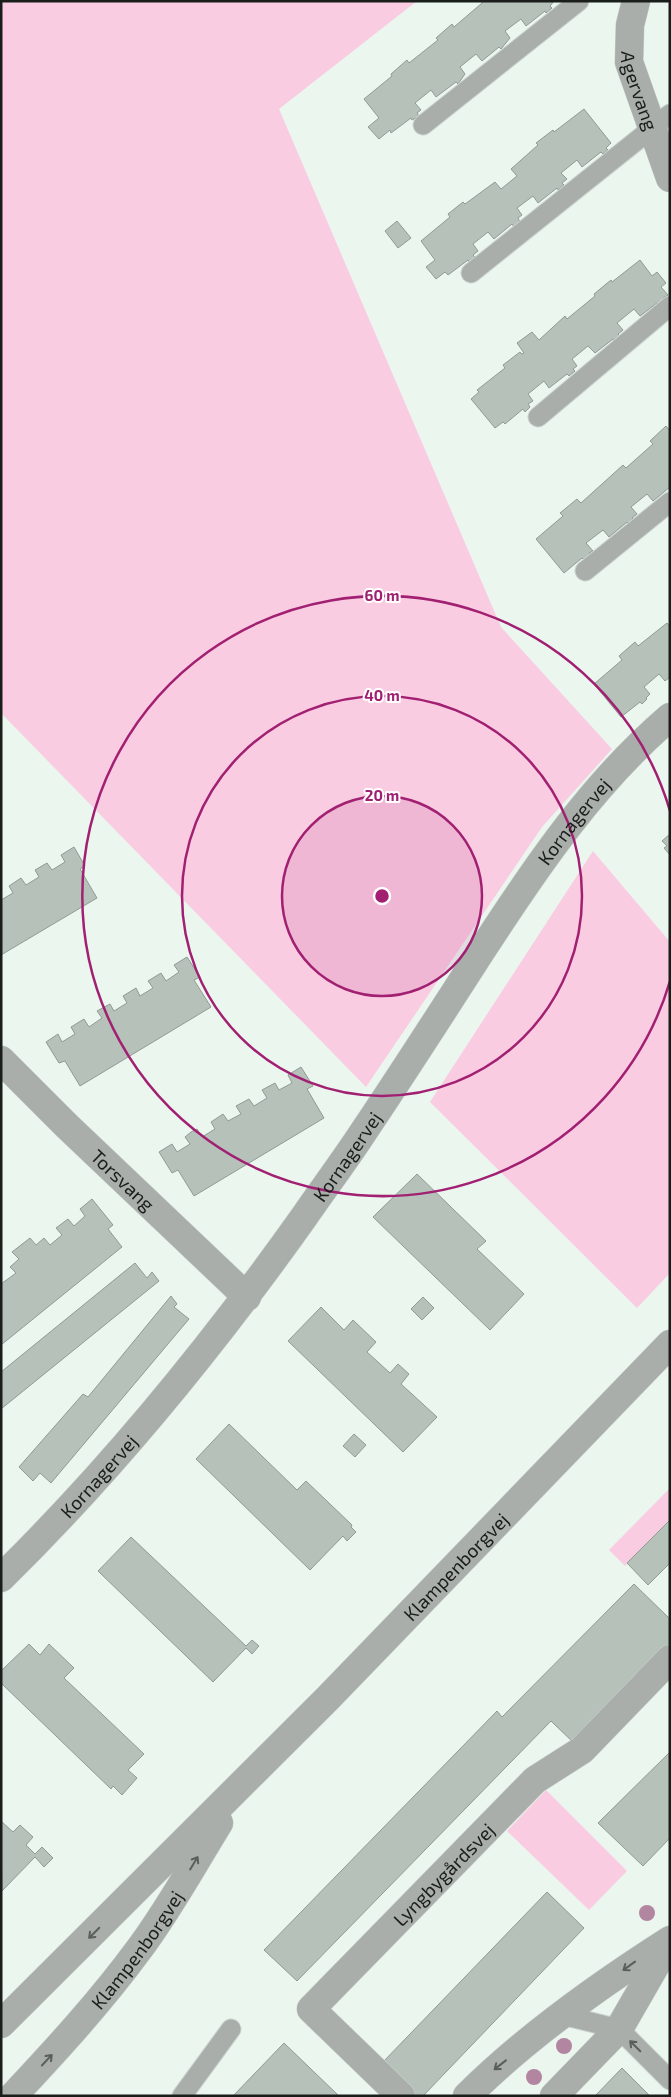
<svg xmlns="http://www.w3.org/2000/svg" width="671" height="2097" font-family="'Exo 2',sans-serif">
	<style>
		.green { fill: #facce2 }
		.building { fill: #b6c1ba; stroke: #919b95 }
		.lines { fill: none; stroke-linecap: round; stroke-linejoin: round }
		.service-casing { stroke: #cad3cd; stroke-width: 21 }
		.minor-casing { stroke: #cad3cd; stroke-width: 29 }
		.tertiary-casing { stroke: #cad3cd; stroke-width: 29 }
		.service { stroke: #a9aeab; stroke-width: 19 }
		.minor { stroke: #a9aeab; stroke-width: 28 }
		.tertiary { stroke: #a9aeab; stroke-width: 28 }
		.tree { fill: #b285a0 }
		.oneway { stroke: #5a5f5c }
		.ring { fill: none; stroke: #a12072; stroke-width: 2.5 }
		.labels { text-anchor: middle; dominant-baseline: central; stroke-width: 4; stroke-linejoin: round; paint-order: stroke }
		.street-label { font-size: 19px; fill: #1a1e1b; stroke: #fff }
		.centre { fill: #a12072; stroke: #fff; stroke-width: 2.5 }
		.ring-label { font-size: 15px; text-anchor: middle; font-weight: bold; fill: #a12072; stroke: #fff; stroke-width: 4; stroke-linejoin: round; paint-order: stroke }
	</style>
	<rect width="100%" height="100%" fill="#ebf6ef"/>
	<g class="green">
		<polygon points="1,1 417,1 279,109 501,627 612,749 542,827 366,1087 1,713"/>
		<polygon points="593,851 670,942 670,1273 637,1308 430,1102"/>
		<polygon points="670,1488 670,1520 625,1566 609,1550"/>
		<polygon points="546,1790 627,1871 589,1910 507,1831"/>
	</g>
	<g class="building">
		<polygon points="554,1 550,6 552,8 546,13 545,11 526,26 521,19 505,31 510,38 501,49 499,47 482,61 476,54 460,67 465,74 458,84 456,82 436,97 431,90 415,103 421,110 417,113 419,116 412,120 411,118 391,133 390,130 379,139 368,127 379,118 364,99 392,76 391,74 407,60 409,63 438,40 436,38 452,24 454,27 482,3 482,1"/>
		<polygon points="584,109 611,143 606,148 608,150 603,154 601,152 582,167 577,160 561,173 567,179 562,183 564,185 558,190 557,188 538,203 533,196 517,208 522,215 518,218 520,222 514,227 512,224 494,239 488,232 473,244 478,251 473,255 475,257 469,262 468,260 448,275 445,272 436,279 426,267 435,260 421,241 450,217 448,214 463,202 465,204 495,182 501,189 517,176 511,169 538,145 536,143 553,130 554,132"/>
		<polygon points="397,221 411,238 398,248 385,231"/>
		<polygon points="640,260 652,276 657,272 666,283 661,287 668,295 663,298 665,300 659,306 657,303 640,316 634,309 617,323 623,330 618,334 620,336 614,341 613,339 595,353 588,346 572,359 577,366 573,369 575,371 569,376 567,374 549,388 544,381 528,394 533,401 528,404 530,407 525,412 523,409 505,424 503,422 495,428 471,399 479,392 477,390 505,368 503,365 520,352 522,354 524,353 517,343 532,332 539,340 565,316 567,319 595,296 594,294 611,280 612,282"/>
		<polygon points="666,426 670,431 670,487 653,501 647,494 631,507 637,514 632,518 634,520 629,524 627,522 609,537 603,530 586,543 593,551 589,553 592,555 585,561 582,558 564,573 536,539 563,516 560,513 577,499 581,503 623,465 626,468 653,444 650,441"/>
		<polygon points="667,623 670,627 670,677 665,681 659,674 644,687 650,694 646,698 647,699 642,704 640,702 621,717 594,684 622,660 619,656 635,642 638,646"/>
		<polygon points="670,834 670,855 664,848 667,846 662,841"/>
		<polygon points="74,847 85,866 80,869 97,898 1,955 1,900 13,893 9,886 21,878 26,885 39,877 35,870 47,863 52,870 65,862 61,855"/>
		<polygon points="187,957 200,977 194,980 211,1007 80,1086 65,1061 59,1063 46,1042 58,1034 62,1042 75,1034 71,1027 84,1019 89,1027 102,1018 97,1011 110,1004 114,1011 127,1003 123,996 136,988 140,996 153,988 148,981 161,973 166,981 179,972 174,965"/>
		<polygon points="301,1067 313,1086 307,1089 324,1118 194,1196 178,1170 172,1173 159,1152 172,1144 177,1152 190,1144 185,1137 191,1132 197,1129 202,1137 215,1129 211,1122 223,1114 228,1121 241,1114 236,1106 249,1099 254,1106 267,1098 262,1090 275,1083 279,1090 292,1083 288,1075"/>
		<polygon points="417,1174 486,1241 477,1249 524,1294 490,1330 373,1217"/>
		<polygon points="92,1199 113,1225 108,1229 122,1247 1,1345 1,1284 16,1273 10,1267 19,1259 12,1252 30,1238 36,1245 44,1238 50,1245 62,1235 56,1228 68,1219 74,1226 85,1216 80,1209"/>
		<polygon points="135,1263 147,1278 152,1272 159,1281 1,1409 1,1372"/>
		<polygon points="171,1296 177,1304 174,1307 189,1319 51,1483 40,1473 33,1481 19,1467 83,1394 88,1397"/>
		<polygon points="423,1297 434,1308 422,1320 411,1309"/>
		<polygon points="321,1307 344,1330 353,1320 376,1342 367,1352 390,1373 398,1364 409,1374 401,1384 437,1417 403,1452 288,1341"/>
		<polygon points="229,1424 297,1490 306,1481 352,1525 351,1527 356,1532 347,1541 343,1536 310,1570 196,1459"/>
		<polygon points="354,1434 366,1445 355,1457 343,1446"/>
		<polygon points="670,1520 670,1563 648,1585 627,1563"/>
		<polygon points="131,1537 246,1646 252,1640 259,1646 252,1654 246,1648 213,1682 98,1571"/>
		<polygon points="634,1584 670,1619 670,1649 576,1745 551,1721 297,1981 264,1950 497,1711 502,1717"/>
		<polygon points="29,1644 40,1655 49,1644 74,1668 64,1678 144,1754 128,1770 137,1778 122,1795 113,1786 111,1789 1,1683 1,1671"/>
		<polygon points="670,1752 670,1838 643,1866 598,1823"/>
		<polygon points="1,1821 13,1832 20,1825 33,1837 26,1845 35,1854 42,1847 53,1858 44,1867 35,1857 2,1891"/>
		<polygon points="547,1892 584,1928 423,2096 416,2096 382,2063"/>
		<polygon points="284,2043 339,2096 233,2096"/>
		<polygon points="622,2068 650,2096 595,2096"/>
	</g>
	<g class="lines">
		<g class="service-casing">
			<g id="service">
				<polyline points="423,125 579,1"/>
				<polyline points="471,273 670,114"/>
				<polyline points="538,417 670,306"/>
				<polyline points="585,571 670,502"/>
				<polyline points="562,2015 619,2029 670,2080"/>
				<polyline points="182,2096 231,2029"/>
			</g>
		</g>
		<g class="minor-casing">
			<g id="minor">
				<path id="s1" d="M636,1L630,25L629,62L670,178"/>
				<path id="s2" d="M1,1060L67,1126L247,1297"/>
				<path id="s3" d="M1,1578C113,1468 213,1345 304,1217C324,1188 345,1160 364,1131C405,1070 444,1009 484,947C538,864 594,782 670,717"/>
				<path id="s4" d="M401,2096L311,2009L535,1780L582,1750L670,1659"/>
				<path d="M467,2096C525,2038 601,1984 670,1940"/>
				<polyline points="554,2096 619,2029 668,1944"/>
			</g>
		</g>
		<g class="tertiary-casing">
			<g id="tertiary">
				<path id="s5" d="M1,2024L328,1698L670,1344"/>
				<path id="s6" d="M13,2096C58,2048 101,2001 140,1948C169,1909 193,1865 219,1823"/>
			</g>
		</g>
		<use href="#service" class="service"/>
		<use href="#minor" class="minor"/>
		<use href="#tertiary" class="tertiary"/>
	</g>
	<g class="tree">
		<circle cx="647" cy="1913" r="8"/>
		<circle cx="564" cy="2046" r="8"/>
		<circle cx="534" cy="2077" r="8"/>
	</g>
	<defs><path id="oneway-shaft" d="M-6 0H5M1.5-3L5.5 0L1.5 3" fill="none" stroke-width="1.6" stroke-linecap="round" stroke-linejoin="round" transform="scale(1.25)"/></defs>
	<g class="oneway">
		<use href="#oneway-shaft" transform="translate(194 1863) rotate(-59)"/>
		<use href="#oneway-shaft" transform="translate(94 1933) rotate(135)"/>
		<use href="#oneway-shaft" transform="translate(629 1966) rotate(144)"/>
		<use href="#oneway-shaft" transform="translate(635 2046) rotate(-135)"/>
		<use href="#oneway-shaft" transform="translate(47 2060) rotate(-47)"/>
		<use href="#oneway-shaft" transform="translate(500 2065) rotate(142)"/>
	</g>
	<circle cx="382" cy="896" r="100" fill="#a12072" fill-opacity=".12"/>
	<g class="ring">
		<circle cx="382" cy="896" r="100"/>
		<circle cx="382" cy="896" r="200"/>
		<path d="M670 981A300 300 0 1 1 670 811"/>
	</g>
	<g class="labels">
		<g class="street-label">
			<text stroke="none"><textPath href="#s1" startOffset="92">Agervang</textPath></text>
			<text stroke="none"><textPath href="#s3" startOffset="951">Kornagervej</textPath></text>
			<text stroke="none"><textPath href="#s3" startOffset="546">Kornagervej</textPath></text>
			<text stroke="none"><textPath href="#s2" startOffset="171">Torsvang</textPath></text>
			<text stroke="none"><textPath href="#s3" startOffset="141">Kornagervej</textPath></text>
			<text stroke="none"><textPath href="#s5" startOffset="645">Klampenborgvej</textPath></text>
			<text stroke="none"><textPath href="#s4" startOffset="314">Lyngbygårdsvej</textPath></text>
			<text stroke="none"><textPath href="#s6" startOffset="192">Klampenborgvej</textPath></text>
		</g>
	</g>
	<circle cx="382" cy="896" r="8" class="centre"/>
	<g class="ring-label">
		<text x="382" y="601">60 m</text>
		<text x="382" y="701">40 m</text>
		<text x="382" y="801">20 m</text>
	</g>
	<rect width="671" height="2097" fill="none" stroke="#1a1e1b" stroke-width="5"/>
</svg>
